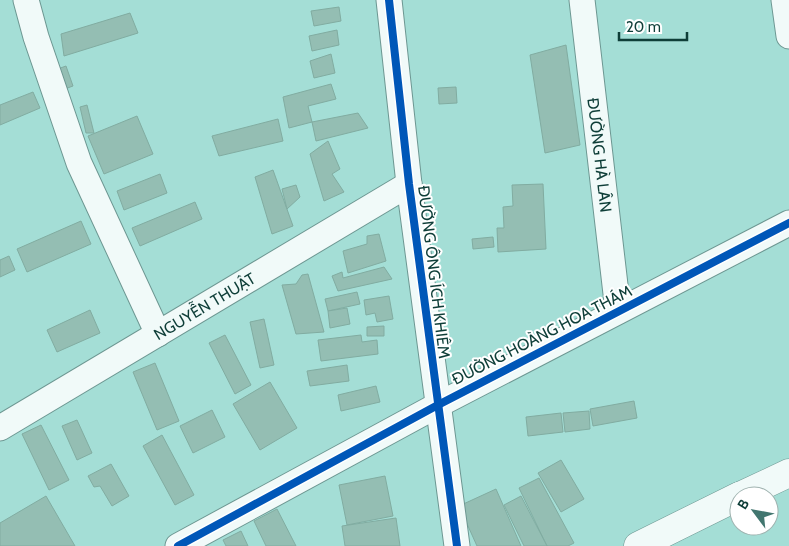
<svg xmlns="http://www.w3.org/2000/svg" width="789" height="546" font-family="Cabin,sans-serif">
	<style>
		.building { fill: #94beb3; stroke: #81aca1 }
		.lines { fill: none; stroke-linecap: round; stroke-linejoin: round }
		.street-casing { stroke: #6d9792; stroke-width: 27 }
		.secondary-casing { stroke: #6d9792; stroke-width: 29 }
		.street { stroke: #f1faf9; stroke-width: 25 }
		.secondary { stroke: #f1faf9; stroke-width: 28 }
		.cycleway-casing { stroke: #fff; stroke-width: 11 }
		.cycleway { stroke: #0057b8; stroke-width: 8 }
		.labels { text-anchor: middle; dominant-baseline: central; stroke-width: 4; stroke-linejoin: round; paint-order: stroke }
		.street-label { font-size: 16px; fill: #0e3e38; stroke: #fff }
	</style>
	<rect width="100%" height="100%" fill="#a4ded6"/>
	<g class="building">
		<polygon points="339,7 341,21 314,26 311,11"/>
		<polygon points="130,13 138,33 64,56 61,34"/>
		<polygon points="337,30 339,45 312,51 309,36"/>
		<polygon points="566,45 580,145 545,153 530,55"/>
		<polygon points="331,54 335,73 314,78 310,61"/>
		<polygon points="66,66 73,86 62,90 55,70"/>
		<polygon points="331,84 336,99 308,106 312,122 289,128 283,97"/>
		<polygon points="456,87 457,103 439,104 438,88"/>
		<polygon points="33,92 40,108 0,125 0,105"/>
		<polygon points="87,105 94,133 86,133 80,107"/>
		<polygon points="358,113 368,128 316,141 312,122"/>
		<polygon points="137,116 153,154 104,174 88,136"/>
		<polygon points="278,119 283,141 219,156 212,136"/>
		<polygon points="328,141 340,169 332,174 344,192 324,201 310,154"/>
		<polygon points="273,170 293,226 272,234 255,177"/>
		<polygon points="160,174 167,193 124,210 117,191"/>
		<polygon points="543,184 546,249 498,252 497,228 504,228 503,207 513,206 512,185"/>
		<polygon points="296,185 300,197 287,209 282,189"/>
		<polygon points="195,202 202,219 140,246 132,228"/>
		<polygon points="81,221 91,244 27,272 17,249"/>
		<polygon points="379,234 386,261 348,273 343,251 367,244 367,236"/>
		<polygon points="493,237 494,247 473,249 472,239"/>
		<polygon points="9,256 15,270 0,277 0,260"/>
		<polygon points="384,267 392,279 338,291 332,276 342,272 343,278"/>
		<polygon points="308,274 324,332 296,334 282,285 296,284 302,275"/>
		<polygon points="357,292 360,304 328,311 325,299"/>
		<polygon points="389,296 393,319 377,322 375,313 366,315 364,300"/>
		<polygon points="347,308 350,324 330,328 328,311"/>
		<polygon points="90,310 100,333 57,352 47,330"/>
		<polygon points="264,319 274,365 260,368 250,322"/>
		<polygon points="384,326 384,336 367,336 367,327"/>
		<polygon points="225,335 251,385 235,394 209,343"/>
		<polygon points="361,335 362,342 377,340 378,354 321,361 318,340"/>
		<polygon points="155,363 179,421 157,430 133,372"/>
		<polygon points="347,365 349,381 310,386 307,371"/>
		<polygon points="270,382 297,428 260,450 233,404"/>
		<polygon points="376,386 380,402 341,411 338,395"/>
		<polygon points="634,401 637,418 593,426 590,409"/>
		<polygon points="212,410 225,437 193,453 180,426"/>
		<polygon points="589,411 590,429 565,432 563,413"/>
		<polygon points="561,413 563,432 528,436 526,417"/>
		<polygon points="77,420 92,453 77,460 62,426"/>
		<polygon points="41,425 69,480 49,490 22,434"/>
		<polygon points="162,435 194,495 175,505 143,446"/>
		<polygon points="561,460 584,499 561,512 538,473"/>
		<polygon points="111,464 129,496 112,506 100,486 94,487 88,476"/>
		<polygon points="385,476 393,516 347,525 339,485"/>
		<polygon points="539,478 574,543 568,546 547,546 519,488"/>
		<polygon points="496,489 521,546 477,546 459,506"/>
		<polygon points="46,496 75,546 0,546 0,523"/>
		<polygon points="521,496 547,546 524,546 504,505"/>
		<polygon points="277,509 296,546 266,546 254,521"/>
		<polygon points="396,518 400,546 345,546 342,526"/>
		<polygon points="241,531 248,546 226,546 223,540"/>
	</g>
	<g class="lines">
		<g class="street-casing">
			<g id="street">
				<polyline points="26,0 36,37 79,163 158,334"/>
				<polyline points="389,0 409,184 457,546"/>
				<path id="s1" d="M582,0L618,311"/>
				<polyline points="784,0 789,36"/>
				<path id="s2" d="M0,428L409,184"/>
				<polyline points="178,546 436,406 789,223"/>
			</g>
		</g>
		<g class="secondary-casing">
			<g id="secondary">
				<polyline points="740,496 789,473"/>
				<polyline points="638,546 739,496"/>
			</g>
		</g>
		<use href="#street" class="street"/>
		<use href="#secondary" class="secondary"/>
		<g class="cycleway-casing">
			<g id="cycleway">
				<polyline points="389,0 409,184 457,546"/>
				<polyline points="178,546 436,406 789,223"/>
			</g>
		</g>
		<use href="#cycleway" class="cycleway"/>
	</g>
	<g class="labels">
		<g class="street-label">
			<text stroke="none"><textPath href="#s1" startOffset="156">ĐƯỜNG HÀ LÂN</textPath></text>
			<text transform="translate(434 272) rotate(83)">ĐƯỜNG ÔNG ÍCH KHIÊM</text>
			<text stroke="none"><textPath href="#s2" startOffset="238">NGUYỄN THUẬT</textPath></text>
			<text transform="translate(542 335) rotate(-27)">ĐƯỜNG HOÀNG HOA THÁM</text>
		</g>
	</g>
	<g transform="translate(754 511) rotate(302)"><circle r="24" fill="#ffffff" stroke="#9fb2af"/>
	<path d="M0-4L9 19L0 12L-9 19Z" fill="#42766f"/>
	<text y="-8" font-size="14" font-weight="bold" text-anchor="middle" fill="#0e3e38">B</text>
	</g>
	<path d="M619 32v8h68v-8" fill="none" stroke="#0e3e38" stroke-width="2.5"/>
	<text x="626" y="32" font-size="15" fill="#0e3e38" stroke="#ffffff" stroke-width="4" paint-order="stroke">20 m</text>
</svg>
